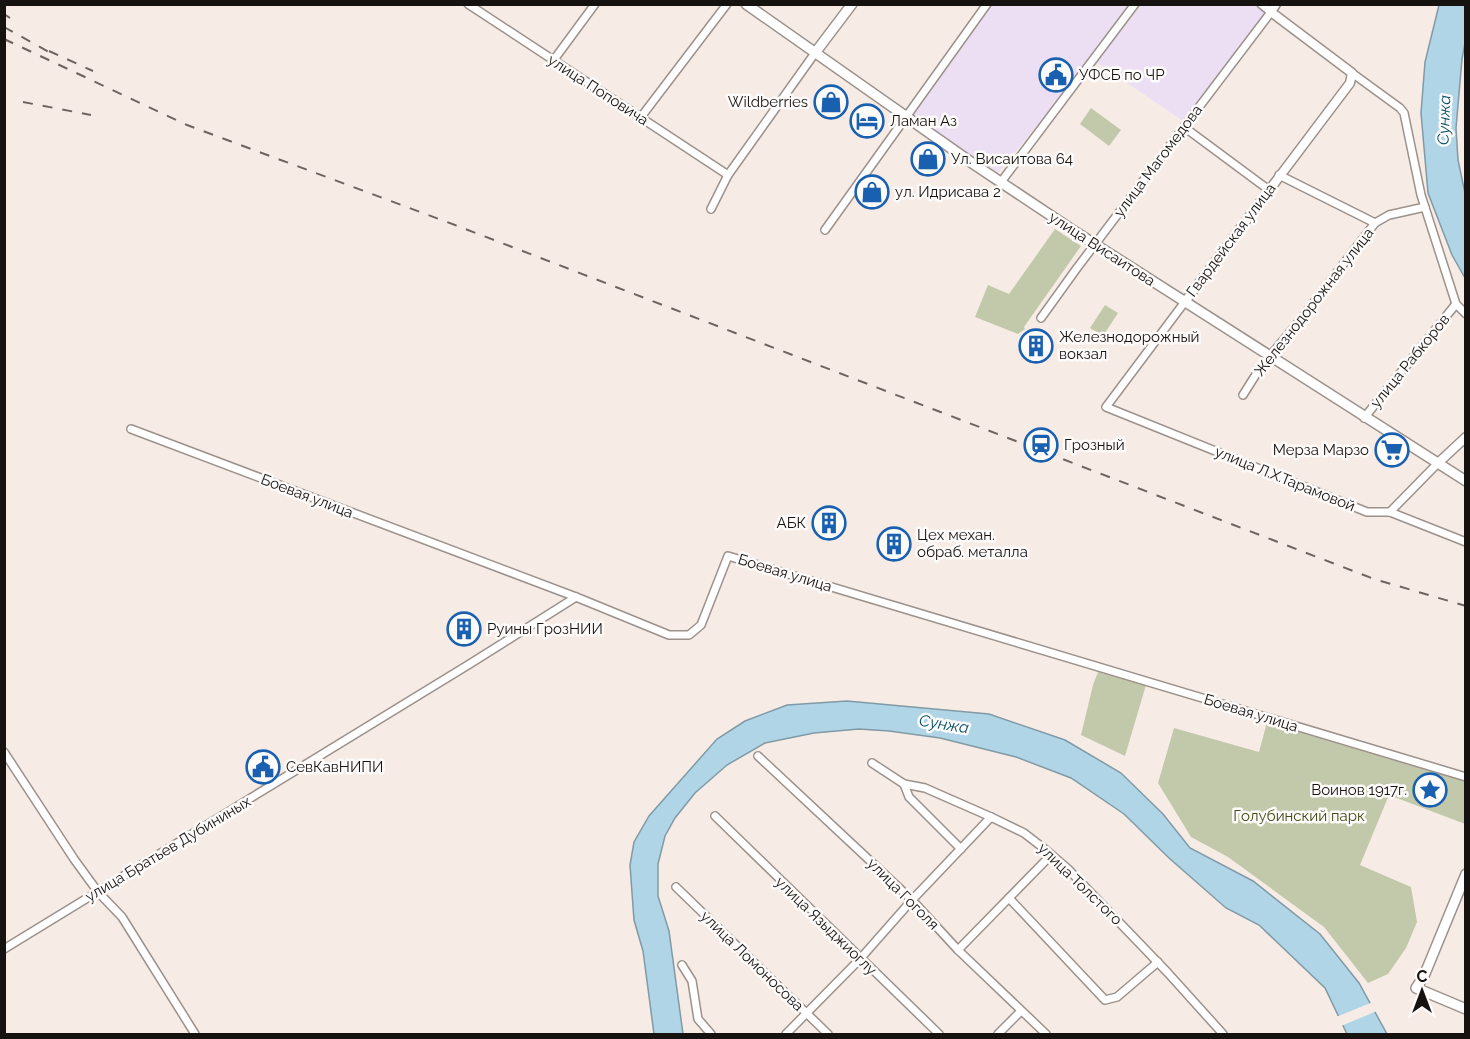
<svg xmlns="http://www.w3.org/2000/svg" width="1470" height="1039" font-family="Raleway,sans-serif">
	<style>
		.commercial { fill: #ecdff3 }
		.green { fill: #c2c9aa }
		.water { fill: #afd5e7; stroke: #819aa6; stroke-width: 1.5 }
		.pier { fill: #f7ece5 }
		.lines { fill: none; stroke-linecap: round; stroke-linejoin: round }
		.minor-casing { stroke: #9c918b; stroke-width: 10 }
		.tertiary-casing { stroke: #9c918b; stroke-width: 11 }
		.secondary-casing { stroke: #9c918b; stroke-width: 12 }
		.minor { stroke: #fff; stroke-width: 7 }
		.tertiary { stroke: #fff; stroke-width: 8 }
		.secondary { stroke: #fff; stroke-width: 9 }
		.rail { stroke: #6b6460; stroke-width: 2; stroke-dasharray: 10 10; stroke-linecap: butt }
		.labels { text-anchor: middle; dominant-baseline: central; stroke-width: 5; stroke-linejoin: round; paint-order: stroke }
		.poi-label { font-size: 15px; fill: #161210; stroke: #fdfbfa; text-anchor: start }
		.street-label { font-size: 15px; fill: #161210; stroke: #fdfbfa }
		.park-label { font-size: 15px; fill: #424b15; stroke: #fdfbfa }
		.water-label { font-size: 16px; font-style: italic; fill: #044f69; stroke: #fdfbfa }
	</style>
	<rect width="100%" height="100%" fill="#f7ece5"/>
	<polygon class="commercial" points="1265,4 1272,10 1183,121 1092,59 992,180 902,120 988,5"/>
	<g class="green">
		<polygon points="1091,108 1121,130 1109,146 1080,124"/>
		<polygon points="1055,229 1081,246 1024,327 1025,329 1018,334 975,317 988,285 1009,294"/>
		<polygon points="1105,305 1118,313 1103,336 1090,328"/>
		<polygon points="1098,672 1146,685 1125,756 1081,735 1093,685"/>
		<polygon points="1267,722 1465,781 1465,824 1389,795 1360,865 1411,887 1417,922 1406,948 1388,974 1368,983 1324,927 1228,857 1191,837 1158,783 1174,728 1259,752"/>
	</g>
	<g class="water">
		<polygon points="1439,5 1465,5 1465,43 1462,59 1456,128 1458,160 1465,193 1465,278 1452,255 1428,193 1421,113 1425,62"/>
		<polygon points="847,701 989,714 1065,740 1121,773 1163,814 1190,848 1253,881 1320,934 1359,983 1387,1034 1347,1034 1325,988 1259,925 1226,908 1169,858 1124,814 1071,778 1016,757 940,738 889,731 859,729 814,733 765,743 727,765 695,793 675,818 665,836 658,864 658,896 669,931 683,1034 654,1034 643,951 634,920 630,865 634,842 649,816 717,739 745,721 787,705"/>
	</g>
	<polygon class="pier" points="1373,1002 1377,1011 1341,1026 1336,1017"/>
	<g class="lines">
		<g class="minor-casing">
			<g id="minor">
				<polyline points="468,4 728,175"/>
				<polyline points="553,61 595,4"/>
				<polyline points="1352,73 1400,108 1404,113 1421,195 1456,304 1466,314"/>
				<polyline points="641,117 727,4"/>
				<polyline points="1184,127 1269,190"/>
				<polyline points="1279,175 1375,223"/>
				<polyline points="1001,182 1135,4"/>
				<polyline points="711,209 728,175 815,53"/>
				<polyline points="825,230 987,4"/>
				<polyline points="1184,303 1106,407 1367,512 1390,512 1466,542"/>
				<polyline points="1041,318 1077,268 1271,12 1261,4"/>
				<polyline points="1243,395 1260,368 1301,319 1375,223 1389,215 1425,207"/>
				<polyline points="1364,418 1456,304"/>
				<polyline points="131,429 576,597 669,635 689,635 701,625 728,556 1466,777"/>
				<polyline points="1390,512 1437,464"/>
				<polyline points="4,752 74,859 98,892 122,917 195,1034"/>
				<polyline points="758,756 912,900 958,950 1046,1034"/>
				<polyline points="872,763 904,784 925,788 991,817 1024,833 1046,850 1068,869 1168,973 1223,1034"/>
				<polyline points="904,784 909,797 961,849"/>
				<polyline points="715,816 939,1034"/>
				<polyline points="676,887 828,1034"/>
				<polyline points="1009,898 1105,1000 1117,997 1158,962"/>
				<polyline points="4,949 468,665 576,597"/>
				<polyline points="958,950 1051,855"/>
				<polyline points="682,965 692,981 698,1019 711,1034"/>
				<polyline points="786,1034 860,959 912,900 991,817"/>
				<polyline points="998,1034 1021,1011"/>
			</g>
		</g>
		<g class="tertiary-casing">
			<g id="tertiary">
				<polyline points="1184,303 1350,83 1352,73 1271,12 1276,4"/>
				<polyline points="1437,464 1466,437"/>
			</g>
		</g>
		<g class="secondary-casing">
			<g id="secondary">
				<polyline points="746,4 975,165 1071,229 1466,481"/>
				<polyline points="815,53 852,4"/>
				<polyline points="1466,874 1424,976 1416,988 1466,1009"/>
			</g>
		</g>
		<use href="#minor" class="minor"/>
		<use href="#tertiary" class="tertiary"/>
		<use href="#secondary" class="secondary"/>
		<g class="rail">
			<polyline points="4,14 10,18"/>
			<polyline points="4,27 56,56"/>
			<polyline points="4,39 187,125 455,225 1374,579 1466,606"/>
			<polyline points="49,51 93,71"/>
			<polyline points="23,102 91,115"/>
		</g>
	</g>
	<defs>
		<g id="civic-ring" transform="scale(1.725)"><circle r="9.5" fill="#fdfbfa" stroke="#1a60b0" stroke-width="1.5"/><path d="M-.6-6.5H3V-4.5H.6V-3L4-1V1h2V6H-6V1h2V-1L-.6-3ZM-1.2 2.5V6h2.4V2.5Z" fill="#1a60b0"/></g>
		<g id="shop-ring" transform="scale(1.725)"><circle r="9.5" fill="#fdfbfa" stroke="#1a60b0" stroke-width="1.5"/><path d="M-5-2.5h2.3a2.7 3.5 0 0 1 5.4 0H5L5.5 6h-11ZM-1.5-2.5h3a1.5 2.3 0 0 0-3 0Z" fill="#1a60b0"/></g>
		<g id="hotel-ring" transform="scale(1.725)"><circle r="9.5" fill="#fdfbfa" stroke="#1a60b0" stroke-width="1.5"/><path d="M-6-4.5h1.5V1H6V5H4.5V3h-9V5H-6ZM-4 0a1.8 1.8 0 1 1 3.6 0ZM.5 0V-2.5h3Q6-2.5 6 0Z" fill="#1a60b0"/></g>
		<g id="building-ring" transform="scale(1.725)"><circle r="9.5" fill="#fdfbfa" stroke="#1a60b0" stroke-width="1.5"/><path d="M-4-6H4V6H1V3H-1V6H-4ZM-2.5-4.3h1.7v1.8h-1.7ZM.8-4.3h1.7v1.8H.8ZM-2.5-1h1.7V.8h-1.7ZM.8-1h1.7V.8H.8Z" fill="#1a60b0"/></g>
		<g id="station-ring" transform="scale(1.725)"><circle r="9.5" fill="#fdfbfa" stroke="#1a60b0" stroke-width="1.5"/><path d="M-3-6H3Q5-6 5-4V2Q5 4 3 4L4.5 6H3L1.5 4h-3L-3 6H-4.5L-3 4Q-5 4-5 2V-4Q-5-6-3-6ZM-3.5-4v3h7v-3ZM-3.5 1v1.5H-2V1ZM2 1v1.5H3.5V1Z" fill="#1a60b0"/></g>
		<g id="supermarket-ring" transform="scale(1.725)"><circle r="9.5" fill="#fdfbfa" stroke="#1a60b0" stroke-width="1.5"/><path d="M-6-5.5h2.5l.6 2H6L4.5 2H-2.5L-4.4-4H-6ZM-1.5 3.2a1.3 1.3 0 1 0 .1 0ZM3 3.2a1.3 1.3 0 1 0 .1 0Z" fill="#1a60b0"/></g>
		<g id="sight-ring" transform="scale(1.725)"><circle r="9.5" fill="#fdfbfa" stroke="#1a60b0" stroke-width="1.5"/><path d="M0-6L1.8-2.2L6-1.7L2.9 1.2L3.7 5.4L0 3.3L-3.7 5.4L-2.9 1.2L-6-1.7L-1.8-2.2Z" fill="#1a60b0"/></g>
	</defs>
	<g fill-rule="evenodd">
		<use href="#civic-ring" x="1056" y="75"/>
		<use href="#shop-ring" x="831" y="102"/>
		<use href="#hotel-ring" x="867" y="121"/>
		<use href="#shop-ring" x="928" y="159"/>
		<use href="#shop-ring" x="872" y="192"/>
		<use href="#building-ring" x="1036" y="346"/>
		<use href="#station-ring" x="1041" y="445"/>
		<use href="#supermarket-ring" x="1392" y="450"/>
		<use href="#building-ring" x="829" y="523"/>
		<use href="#building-ring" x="894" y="544"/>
		<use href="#building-ring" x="464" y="629"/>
		<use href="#civic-ring" x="263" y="767"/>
		<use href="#sight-ring" x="1430" y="790"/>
	</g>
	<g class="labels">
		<g class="poi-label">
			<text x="1079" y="75">УФСБ по ЧР</text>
			<text x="808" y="102" text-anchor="end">Wildberries</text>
			<text x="890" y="121">Ламан Аз</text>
			<text x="951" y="159">Ул. Висаитова 64</text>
			<text x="895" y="192">ул. Идрисава 2</text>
			<text x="1059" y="337">Железнодорожный<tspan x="1059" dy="17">вокзал</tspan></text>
			<text x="1064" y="445">Грозный</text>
			<text x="1369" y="450" text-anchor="end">Мерза Марзо</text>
			<text x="806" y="523" text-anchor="end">АБК</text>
			<text x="917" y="535">Цех механ.<tspan x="917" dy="17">обраб. металла</tspan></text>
			<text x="487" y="629">Руины ГрозНИИ</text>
			<text x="286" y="767">СевКавНИПИ</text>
			<text x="1407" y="790" text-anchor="end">Воинов 1917г.</text>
		</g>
		<g class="street-label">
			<text transform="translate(598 90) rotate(33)">улица Поповича</text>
			<text transform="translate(1158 161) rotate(-53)">улица Магомедова</text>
			<text transform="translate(1231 240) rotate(-53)">Гвардейская улица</text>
			<text transform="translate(1102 249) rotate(33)">улица Висаитова</text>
			<text transform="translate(1314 302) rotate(-52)">Железнодорожная улица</text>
			<text transform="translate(1410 361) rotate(-51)">улица Рабкоров</text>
			<text transform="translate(1285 479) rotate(22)">улица Л.Х.Тарамовой</text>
			<text transform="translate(307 496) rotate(21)">Боевая улица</text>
			<text transform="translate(785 573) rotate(17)">Боевая улица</text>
			<text transform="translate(1251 713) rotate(17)">Боевая улица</text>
			<text transform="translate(168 849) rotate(-31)">улица Братьев Дубининых</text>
			<text transform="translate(1080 884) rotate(44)">улица Толстого</text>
			<text transform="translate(903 894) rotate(45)">улица Гоголя</text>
			<text transform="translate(826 926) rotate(44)">улица Языджиоглу</text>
			<text transform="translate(752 961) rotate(44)">улица Ломоносова</text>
		</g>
		<g class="park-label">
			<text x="1299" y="816">Голубинский парк</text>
		</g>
		<g class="water-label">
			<text transform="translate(1444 120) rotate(-88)">Сунжа</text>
			<text transform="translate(944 724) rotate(9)">Сунжа</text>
		</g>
	</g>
	<rect width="1470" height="1039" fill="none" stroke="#161210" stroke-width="12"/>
	<g transform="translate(1422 991)" stroke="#fdfbfa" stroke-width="4.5" paint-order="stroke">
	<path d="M0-4.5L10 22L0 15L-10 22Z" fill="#161210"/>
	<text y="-9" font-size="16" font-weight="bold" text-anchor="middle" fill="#161210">С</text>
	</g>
</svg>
